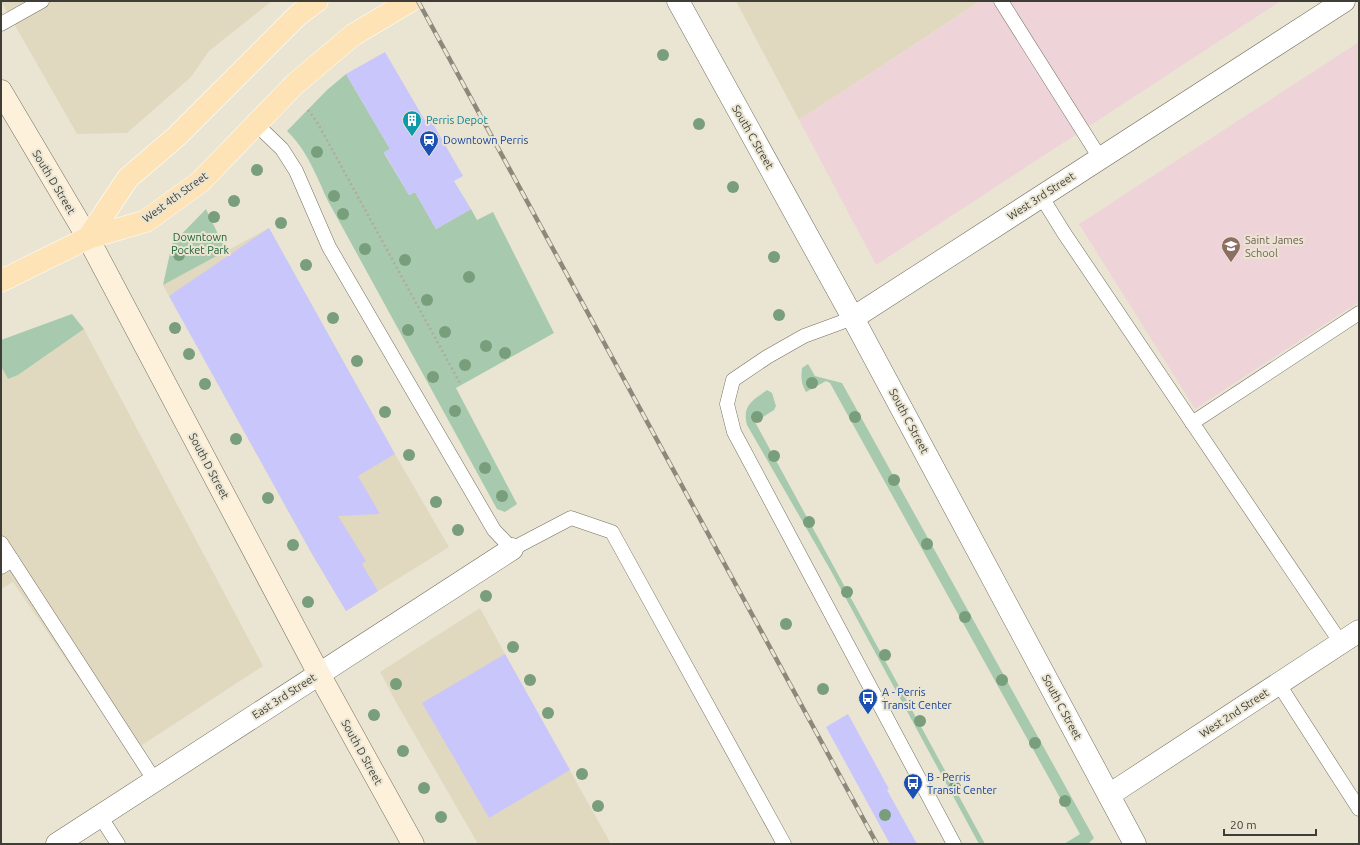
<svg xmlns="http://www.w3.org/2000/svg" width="1360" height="845" font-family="Ubuntu,sans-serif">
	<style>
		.built { fill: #e0d9bf }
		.education { fill: #eed4d8 }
		.green { fill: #a7c9ad }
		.building { fill: #c9c6fc }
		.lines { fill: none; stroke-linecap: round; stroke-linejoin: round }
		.service-casing { stroke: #746f5f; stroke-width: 15 }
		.minor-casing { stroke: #746f5f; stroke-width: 23 }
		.tertiary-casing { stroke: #746f5f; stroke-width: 23 }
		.secondary-casing { stroke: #746f5f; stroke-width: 23 }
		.primary-casing { stroke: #fff; stroke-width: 23 }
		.path { stroke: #b0ac9d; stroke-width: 2.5; stroke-dasharray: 2 3; stroke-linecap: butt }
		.service { stroke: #fff; stroke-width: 14 }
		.minor { stroke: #fff; stroke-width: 22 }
		.tertiary { stroke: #fff; stroke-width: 22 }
		.secondary { stroke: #fef1db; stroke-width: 22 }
		.primary { stroke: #fde3b6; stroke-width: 22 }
		.rail-casing { stroke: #8c887c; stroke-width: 4.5 }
		.rail { stroke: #eae5d3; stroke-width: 3; stroke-dasharray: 9; stroke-linecap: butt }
		.tree { fill: #789e7c }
		.labels { text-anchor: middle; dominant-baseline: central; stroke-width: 4; stroke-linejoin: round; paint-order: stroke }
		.culture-label { font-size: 11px; fill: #0d838f; stroke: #eae5d3; text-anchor: start }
		.street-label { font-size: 11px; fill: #3f3d35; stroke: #eae5d3 }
		.transit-label { font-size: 11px; fill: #164399; stroke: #eae5d3; text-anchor: start }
		.park-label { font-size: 11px; fill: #1b6434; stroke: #eae5d3 }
		.education-label { font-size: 11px; fill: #785e54; stroke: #eae5d3; text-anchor: start }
	</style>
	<rect width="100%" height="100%" fill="#eae5d3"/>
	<g class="built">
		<polygon points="1,1 272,1 209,51 191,77 127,133 77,134"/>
		<polygon points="736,1 978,1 979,2 799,120"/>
		<polygon points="269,228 395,454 449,547 346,611 312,554 163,285"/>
		<polygon points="84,329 263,666 130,753 13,582 1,589 1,366 8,379 18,375"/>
		<polygon points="480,608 505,654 611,844 478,844 397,704 380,672"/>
	</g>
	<g class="education">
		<polygon points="981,1 1281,1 876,265 799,120"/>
		<polygon points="1359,42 1359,302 1195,409 1079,224"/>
	</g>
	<g class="green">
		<path d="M346,74L390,149L384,153L409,195L415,192L436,229L471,209L477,220L493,212L554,333L456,388L517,504L505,512L497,509L328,201C317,177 307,150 287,131L327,90Z"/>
		<polygon points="206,209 226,251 163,285 172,244"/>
		<polygon points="72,314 84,329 18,375 8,379 1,366 1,340"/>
		<path d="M808,364L815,376L842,383L1094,838L1088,844H1064L1080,834L830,383L826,381L806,392C801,383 801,378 802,368Z"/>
		<path d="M767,390L772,393L776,406L774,410L755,422L985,844H979L831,571L747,425C742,405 752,401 767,390Z"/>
	</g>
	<g class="building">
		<polygon points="385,52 427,124 432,122 463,176 454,181 471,209 436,229 415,192 409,195 384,152 390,149 346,74"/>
		<polygon points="269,228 395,454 358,476 380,514 338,516 366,561 362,564 378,591 346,611 312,554 169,296"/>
		<polygon points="505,654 570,770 489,818 422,703"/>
		<polygon points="848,714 889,789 887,790 917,844 890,844 826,727"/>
	</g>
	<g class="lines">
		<g class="service-casing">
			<g id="service">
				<polyline points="1001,1 1100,158"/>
				<polyline points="1,24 42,1"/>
				<polyline points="257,125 282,149 296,171 329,247 494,530 512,549 571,518 612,532 784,844"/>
				<polyline points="1041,196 1064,233 1341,643"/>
				<polyline points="853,318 804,336 767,357 733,380 727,404 734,432 954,844"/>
				<polyline points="1192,423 1359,313"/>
				<polyline points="1,543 155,781"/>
				<polyline points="1,567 12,560"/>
				<polyline points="1278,683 1359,809"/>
				<polyline points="100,816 118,844"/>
			</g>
		</g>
		<g class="minor-casing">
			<g id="minor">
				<polyline points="853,318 1344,1"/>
				<polyline points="1109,795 1359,631"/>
				<polyline points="57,844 512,549"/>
			</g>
		</g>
		<g class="tertiary-casing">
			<polyline id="tertiary" points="678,1 853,318 1135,844"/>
		</g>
		<g class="secondary-casing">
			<polyline id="secondary" points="1,91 88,238 319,674 413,844"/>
		</g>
		<g class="primary-casing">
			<g id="primary">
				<polyline points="88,238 128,178 177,136 298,15 317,1"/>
				<polyline points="1,281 88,238 146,221 200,182 295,84 353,35 410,1"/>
			</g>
		</g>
		<polyline class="path" points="308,110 317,122 461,385"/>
		<use href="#service" class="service"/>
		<use href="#minor" class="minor"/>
		<use href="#tertiary" class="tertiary"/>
		<use href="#secondary" class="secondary"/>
		<use href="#primary" class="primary"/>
		<g class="rail-casing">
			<polyline id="rail" points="418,1 877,844"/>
		</g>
		<use href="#rail" class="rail"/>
	</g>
	<g class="tree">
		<circle cx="663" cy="55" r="6"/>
		<circle cx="699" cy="124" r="6"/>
		<circle cx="317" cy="152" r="6"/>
		<circle cx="257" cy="170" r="6"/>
		<circle cx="733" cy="187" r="6"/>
		<circle cx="334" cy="196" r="6"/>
		<circle cx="234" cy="201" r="6"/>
		<circle cx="343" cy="214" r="6"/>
		<circle cx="214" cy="217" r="6"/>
		<circle cx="281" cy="223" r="6"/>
		<circle cx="365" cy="249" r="6"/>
		<circle cx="179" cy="255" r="6"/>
		<circle cx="774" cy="257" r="6"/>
		<circle cx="405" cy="260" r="6"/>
		<circle cx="306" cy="265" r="6"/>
		<circle cx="469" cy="277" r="6"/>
		<circle cx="427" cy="300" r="6"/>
		<circle cx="779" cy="315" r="6"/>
		<circle cx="333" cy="318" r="6"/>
		<circle cx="175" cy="328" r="6"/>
		<circle cx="408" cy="330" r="6"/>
		<circle cx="445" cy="332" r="6"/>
		<circle cx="486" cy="346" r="6"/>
		<circle cx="505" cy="353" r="6"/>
		<circle cx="189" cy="354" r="6"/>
		<circle cx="357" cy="361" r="6"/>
		<circle cx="465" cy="365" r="6"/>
		<circle cx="433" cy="377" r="6"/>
		<circle cx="812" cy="383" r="6"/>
		<circle cx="205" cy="384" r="6"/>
		<circle cx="455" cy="411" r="6"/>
		<circle cx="385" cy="412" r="6"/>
		<circle cx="757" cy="417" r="6"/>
		<circle cx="855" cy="417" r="6"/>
		<circle cx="236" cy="439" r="6"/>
		<circle cx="409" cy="455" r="6"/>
		<circle cx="774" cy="456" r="6"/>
		<circle cx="485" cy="468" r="6"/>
		<circle cx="894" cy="480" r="6"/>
		<circle cx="502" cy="496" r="6"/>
		<circle cx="268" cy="498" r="6"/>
		<circle cx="436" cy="502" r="6"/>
		<circle cx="809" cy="522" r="6"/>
		<circle cx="458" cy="530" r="6"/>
		<circle cx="927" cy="544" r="6"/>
		<circle cx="293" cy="545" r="6"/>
		<circle cx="847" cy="592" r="6"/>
		<circle cx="486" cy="596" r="6"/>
		<circle cx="308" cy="602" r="6"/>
		<circle cx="965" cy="617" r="6"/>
		<circle cx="786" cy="624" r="6"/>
		<circle cx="513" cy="647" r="6"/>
		<circle cx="885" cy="655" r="6"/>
		<circle cx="530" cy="680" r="6"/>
		<circle cx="1002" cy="680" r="6"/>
		<circle cx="396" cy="684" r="6"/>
		<circle cx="823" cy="689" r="6"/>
		<circle cx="548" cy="713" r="6"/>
		<circle cx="374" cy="715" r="6"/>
		<circle cx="920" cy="721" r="6"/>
		<circle cx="1035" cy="743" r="6"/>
		<circle cx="403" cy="751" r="6"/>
		<circle cx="582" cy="774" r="6"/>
		<circle cx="955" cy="787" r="6"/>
		<circle cx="424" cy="788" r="6"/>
		<circle cx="1065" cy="801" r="6"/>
		<circle cx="598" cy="806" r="6"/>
		<circle cx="885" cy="815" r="6"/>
		<circle cx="441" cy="817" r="6"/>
	</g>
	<defs>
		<g id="building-pin" transform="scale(1)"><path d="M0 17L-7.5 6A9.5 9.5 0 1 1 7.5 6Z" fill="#0f9aa8" stroke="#eae5d3"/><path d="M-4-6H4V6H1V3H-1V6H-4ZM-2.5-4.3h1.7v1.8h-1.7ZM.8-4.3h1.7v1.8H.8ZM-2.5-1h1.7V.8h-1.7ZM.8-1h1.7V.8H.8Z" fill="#fff"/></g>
		<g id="station-pin" transform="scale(1)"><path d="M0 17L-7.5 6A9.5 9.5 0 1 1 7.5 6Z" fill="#1a4fb4" stroke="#eae5d3"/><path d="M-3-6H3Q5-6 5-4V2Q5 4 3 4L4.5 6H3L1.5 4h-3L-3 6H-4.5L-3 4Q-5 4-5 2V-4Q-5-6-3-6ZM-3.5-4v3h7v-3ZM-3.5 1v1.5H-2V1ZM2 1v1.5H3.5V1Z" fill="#fff"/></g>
		<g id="school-pin" transform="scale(1)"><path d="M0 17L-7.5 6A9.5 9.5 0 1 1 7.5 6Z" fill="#8d6e63" stroke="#eae5d3"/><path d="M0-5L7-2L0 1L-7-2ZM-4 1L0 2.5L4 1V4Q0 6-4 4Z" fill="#fff"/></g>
		<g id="bus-pin" transform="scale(1)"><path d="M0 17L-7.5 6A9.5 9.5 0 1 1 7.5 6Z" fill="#1a4fb4" stroke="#eae5d3"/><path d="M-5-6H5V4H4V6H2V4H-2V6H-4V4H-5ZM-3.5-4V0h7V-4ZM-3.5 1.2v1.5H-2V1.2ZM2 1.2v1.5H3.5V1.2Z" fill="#fff"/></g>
	</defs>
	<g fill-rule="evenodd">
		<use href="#building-pin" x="412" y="120"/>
		<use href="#station-pin" x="429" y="140"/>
		<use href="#school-pin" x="1231" y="246"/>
		<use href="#bus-pin" x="868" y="698"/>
		<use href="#bus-pin" x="913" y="783"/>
	</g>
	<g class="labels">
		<g class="culture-label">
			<text x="426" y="120">Perris Depot</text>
		</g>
		<g class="street-label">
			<text transform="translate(753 137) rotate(60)">South C Street</text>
			<text transform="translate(54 182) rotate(59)">South D Street</text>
			<text transform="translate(1041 196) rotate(-33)">West 3rd Street</text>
			<text transform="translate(175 197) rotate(-36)">West 4th Street</text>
			<text transform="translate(909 421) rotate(62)">South C Street</text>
			<text transform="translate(209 466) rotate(62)">South D Street</text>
			<text transform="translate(284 696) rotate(-33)">East 3rd Street</text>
			<text transform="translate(1062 707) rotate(62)">South C Street</text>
			<text transform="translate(1234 713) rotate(-33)">West 2nd Street</text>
			<text transform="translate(362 752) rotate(61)">South D Street</text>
		</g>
		<g class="transit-label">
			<text x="443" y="140">Downtown Perris</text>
			<text x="882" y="692">A - Perris<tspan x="882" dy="13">Transit Center</tspan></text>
			<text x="927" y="777">B - Perris<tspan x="927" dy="13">Transit Center</tspan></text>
		</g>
		<g class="park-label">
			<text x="200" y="237">Downtown<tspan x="200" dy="13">Pocket Park</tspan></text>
		</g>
		<g class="education-label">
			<text x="1245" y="240">Saint James<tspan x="1245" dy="13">School</tspan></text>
		</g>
	</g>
	<rect width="1360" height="845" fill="none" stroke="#3f3d35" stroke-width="4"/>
	<path d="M1224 829v6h92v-6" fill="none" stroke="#3f3d35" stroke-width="2"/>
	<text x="1230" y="829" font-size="12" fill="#3f3d35" stroke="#eae5d3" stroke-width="3" paint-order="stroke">20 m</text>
</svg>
